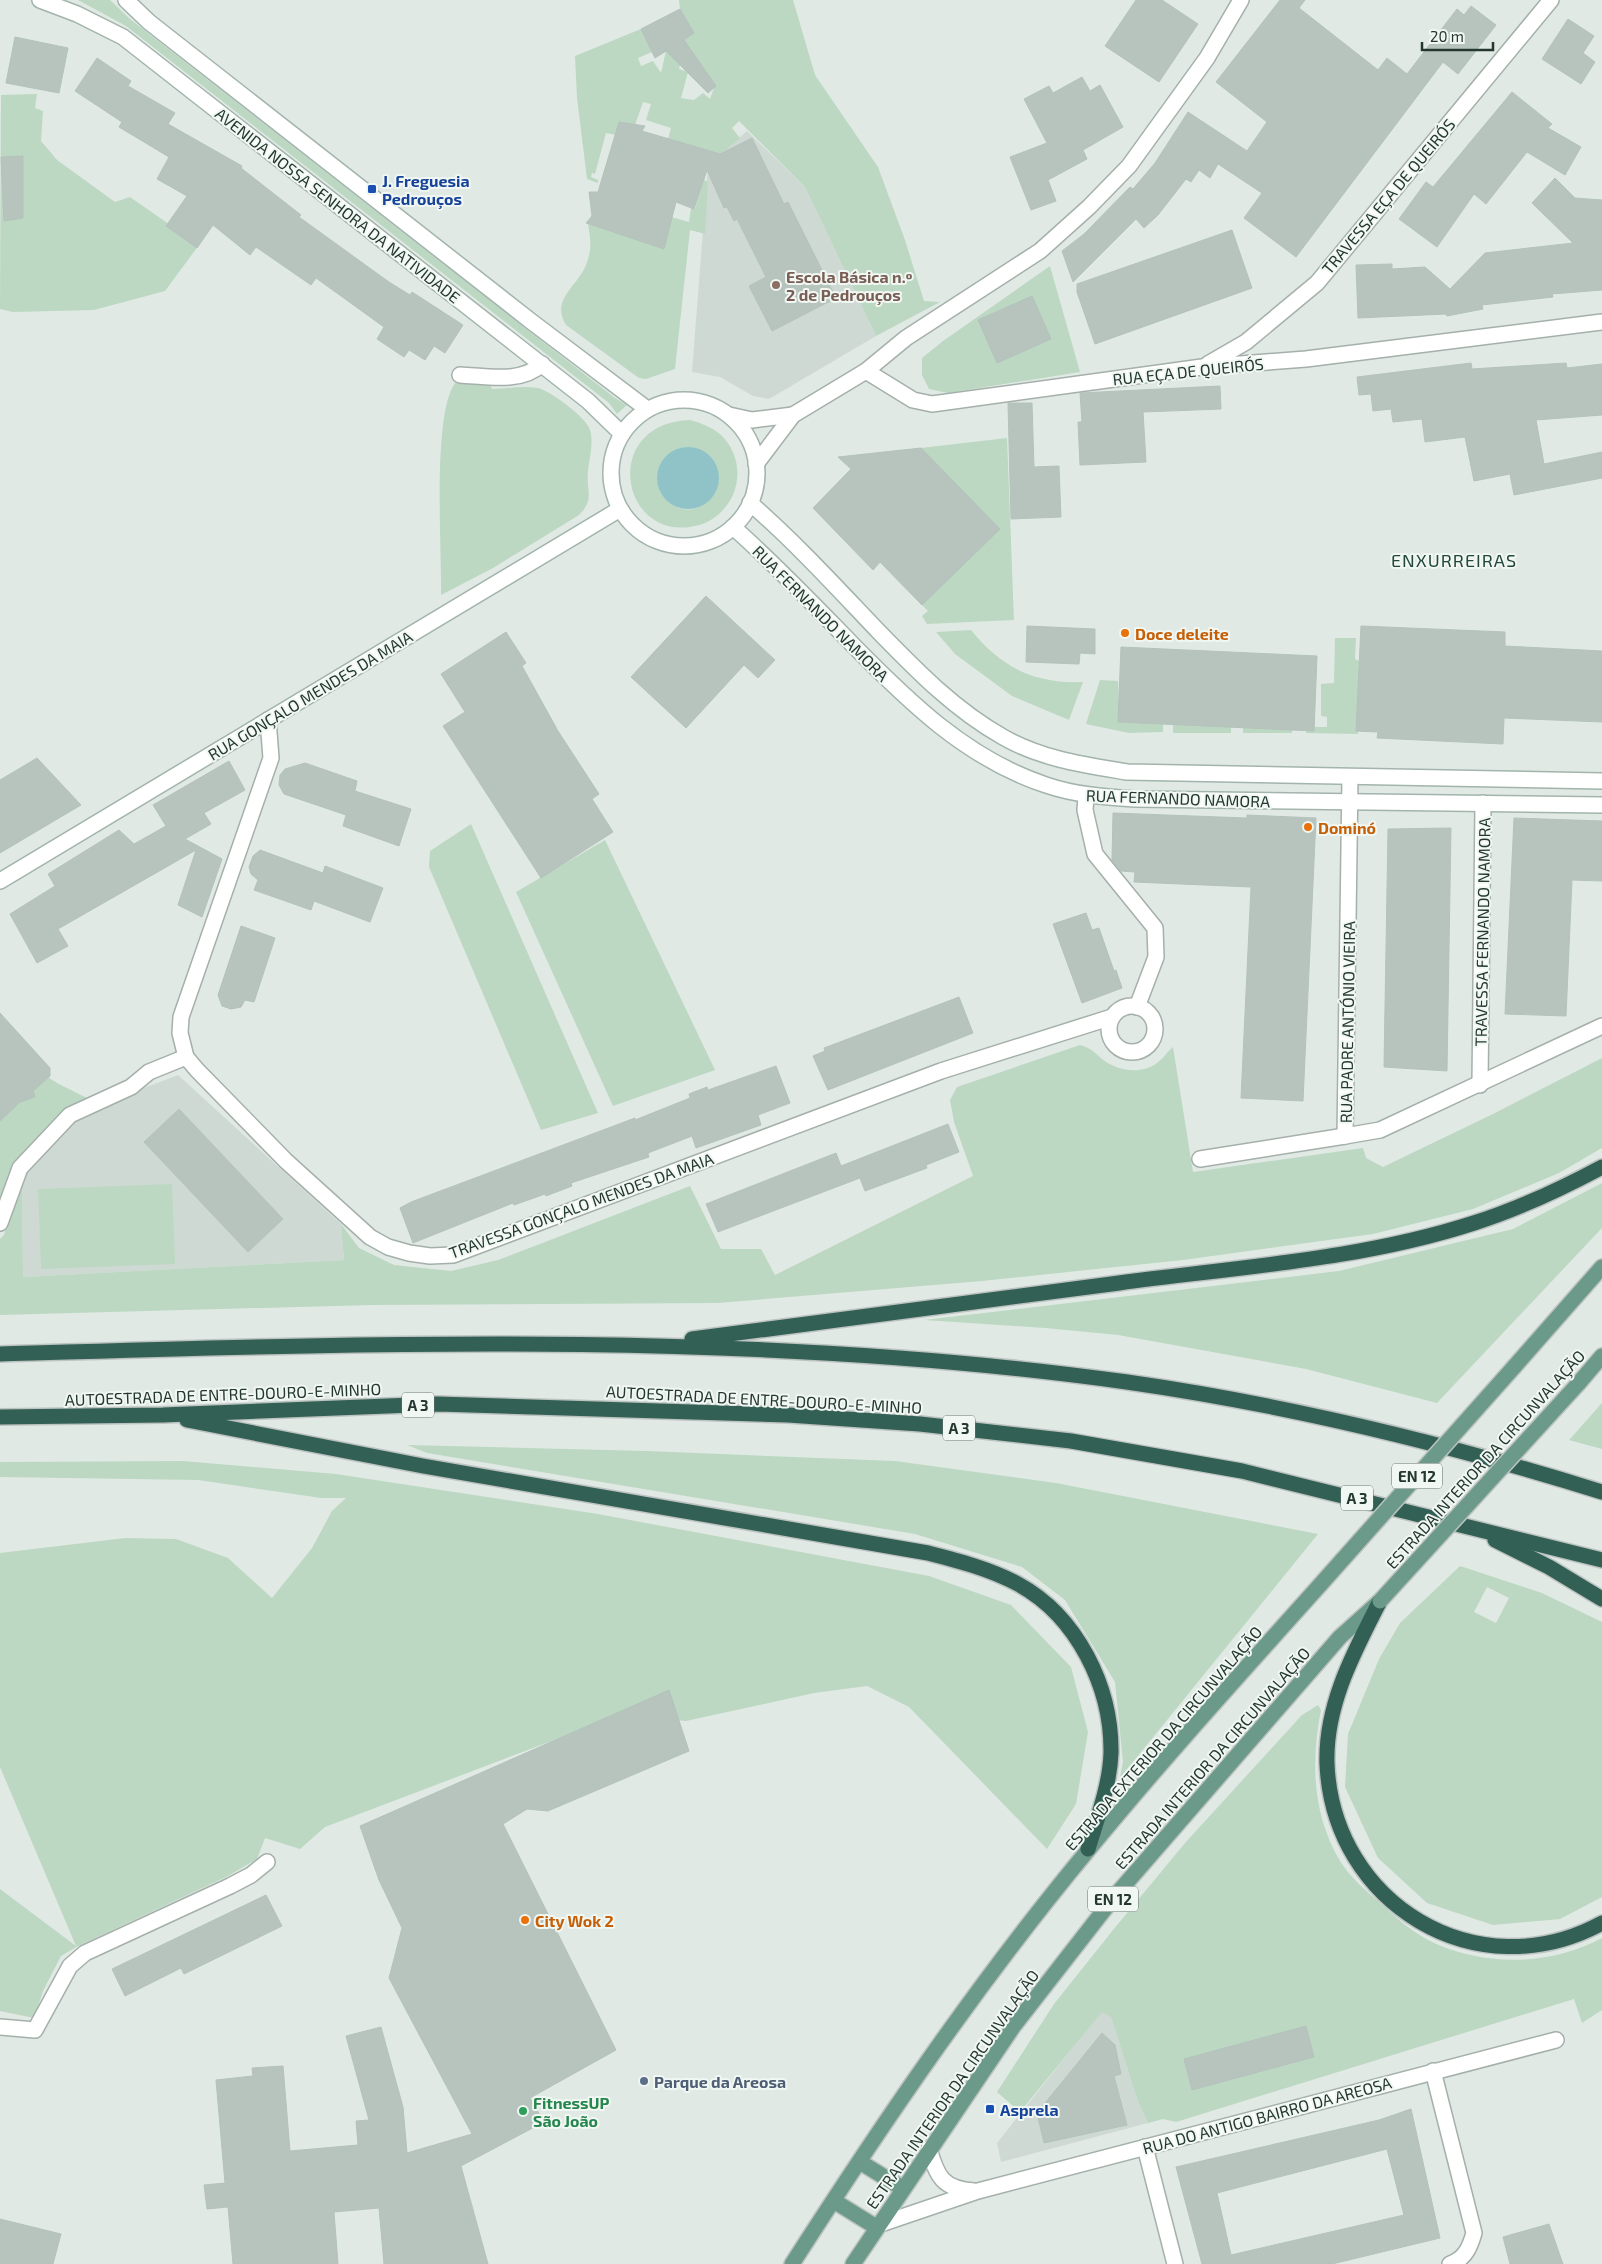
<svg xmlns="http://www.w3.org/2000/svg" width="1602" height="2264" font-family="'Exo 2',sans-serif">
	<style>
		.built { fill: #cfd9d4 }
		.green { fill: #bcd8c2; fill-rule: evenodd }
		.water { fill: #8fc3c8 }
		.building { fill: #b7c4be; stroke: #b4c2bc; fill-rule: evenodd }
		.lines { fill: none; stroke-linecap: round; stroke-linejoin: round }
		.street-casing { stroke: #a5b0ab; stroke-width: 18 }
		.secondary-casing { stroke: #a2b4ac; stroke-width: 18 }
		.primary-casing { stroke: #bdc3c1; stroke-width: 18 }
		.highway-casing { stroke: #bdc3c1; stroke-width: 18 }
		.street { stroke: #fff; stroke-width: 15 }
		.secondary { stroke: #fff; stroke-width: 15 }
		.primary { stroke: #6b9a8b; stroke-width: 15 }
		.highway { stroke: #336054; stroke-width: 15 }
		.primary-bridge-casing { stroke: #bdc3c1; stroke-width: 18; stroke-linecap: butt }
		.primary-bridge { stroke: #6b9a8b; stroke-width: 15 }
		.transit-dot { fill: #1a4fb4; stroke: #f1f7f3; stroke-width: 2 }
		.education-dot { fill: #8d6e63; stroke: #f1f7f3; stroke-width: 2 }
		.food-dot { fill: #e8710a; stroke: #f1f7f3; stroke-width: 2 }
		.service-dot { fill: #5c6f8a; stroke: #f1f7f3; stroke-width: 2 }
		.leisure-dot { fill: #2e9e5b; stroke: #f1f7f3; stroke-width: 2 }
		.labels { text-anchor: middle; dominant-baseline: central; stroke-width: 4; stroke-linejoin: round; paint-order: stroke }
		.shield { fill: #f1f7f3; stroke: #62716b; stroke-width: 1 }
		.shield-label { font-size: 15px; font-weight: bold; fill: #243831 }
		.transit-label { font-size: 16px; font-weight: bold; fill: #164399; stroke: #f1f7f3; text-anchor: start }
		.street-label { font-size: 16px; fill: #243831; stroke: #f1f7f3 }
		.education-label { font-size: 16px; font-weight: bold; fill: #785e54; stroke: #f1f7f3; text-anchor: start }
		.food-label { font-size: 16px; font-weight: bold; fill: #c56008; stroke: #f1f7f3; text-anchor: start }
		.service-label { font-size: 16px; font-weight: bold; fill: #4e5e75; stroke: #f1f7f3; text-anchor: start }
		.leisure-label { font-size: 16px; font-weight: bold; fill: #27864d; stroke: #f1f7f3; text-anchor: start }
		.neighbourhood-label { font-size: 18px; letter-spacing: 1px; fill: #22473c; stroke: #f1f7f3 }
	</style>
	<rect width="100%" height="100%" fill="#e1e9e5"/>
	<g class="built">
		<polygon points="747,131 805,187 876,336 769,399 753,396 720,377 692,372 708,165"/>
		<polygon points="178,1075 341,1224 344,1260 23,1277 22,1171 71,1121 128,1094"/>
		<polygon points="1102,2011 1111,2017 1137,2099 1148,2123 1001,2162 997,2143"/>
	</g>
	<g class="green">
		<polygon points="78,0 110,0 130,19 615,398 627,405 617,414 609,403 126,26"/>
		<polygon points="679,0 793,0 815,75 878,167 905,240 924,301 940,302 876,336 805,187 739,121 732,128 740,138 708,165 712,152 668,139 671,128 646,120 651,104 643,102 635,125 619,122 616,135 606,133 595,174 592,173 591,177 598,180 598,183 587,179 577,98 575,56 641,29 652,52 638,58 641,66 653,61 661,73 666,51 680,65 679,69 688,72 681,98 694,100 703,93 710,99 715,85 681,42 694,33 680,9"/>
		<polygon points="37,94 35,108 43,111 41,141 57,160 115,202 130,197 199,245 165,291 94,310 13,312 0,309 1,95"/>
		<path d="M704,180L708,182L705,234L690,230L675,369L646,379L639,378L566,325C549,297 582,285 588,259C592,248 590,236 588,224L664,249L671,217L689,222L691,208L695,209Z"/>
		<polygon points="1050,266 1080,372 948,393 929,389 922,375 922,358 943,341"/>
		<path d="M455,383L491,386L492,389C507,389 523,385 538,388C551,391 587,418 590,430C594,443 589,459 588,472C586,492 595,499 579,515L493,568L441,595C442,550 432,415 455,383Z"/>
		<path d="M690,420C701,423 712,427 721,435C742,455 743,489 723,510C714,520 703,525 690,527C619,537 602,423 690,420ZM685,447L695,448L719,477C715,515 671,522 658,485L675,450Z"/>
		<polygon points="1007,438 1014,620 927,624 922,616 928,611 922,605 999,529 921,448"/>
		<path d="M971,630C1001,667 1034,684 1083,682L1069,720L1012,696L955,654L936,632Z"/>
		<polygon points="1335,638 1356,638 1355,659 1359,661 1358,734 1306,733 1307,727 1327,727 1327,717 1321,716 1321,684 1334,683"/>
		<polygon points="1100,680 1118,681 1120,722 1163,722 1163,732 1129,733 1086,724"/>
		<rect x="1173" y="724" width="58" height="9"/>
		<polygon points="1243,724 1292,725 1292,733 1243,733"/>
		<polygon points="471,824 598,1113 541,1130 429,867 430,851"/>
		<polygon points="605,840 715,1070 613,1106 516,892"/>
		<polygon points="0,1032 29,1065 57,1083 87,1098 70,1107 47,1130 0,1202"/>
		<path d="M1080,1045C1091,1048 1094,1052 1102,1059C1117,1071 1141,1075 1157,1063C1163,1059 1167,1052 1173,1047L1193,1172L1363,1148L1366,1158L1383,1167L1495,1113L1602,1058V1148L1559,1173L1473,1209L1373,1234L1183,1260L982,1281L718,1303L372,1305L0,1315V1239L4,1235L22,1171L23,1277L344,1260L341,1224L359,1248L394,1265L451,1271L498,1260L690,1186L721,1249H761L775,1275L973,1176L954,1122L950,1100L957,1087Z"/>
		<polygon points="1602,1183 1602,1228 1437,1403 1306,1369 1118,1335 1045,1328 924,1320 1339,1271 1513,1229"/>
		<polygon points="172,1184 175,1264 41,1269 38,1189"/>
		<polygon points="1602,1403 1602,1449 1569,1440"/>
		<polygon points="407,1445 647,1451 895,1461 1056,1483 1318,1534 1120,1778 1123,1762 1115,1682 1065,1600 1022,1567 915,1534 427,1453"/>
		<polygon points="183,1461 336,1474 598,1514 929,1576 1011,1605 1071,1667 1088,1732 1076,1804 1047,1849 909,1707 867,1686 814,1693 686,1721 620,1715 325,1827 300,1849 265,1838 257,1859 228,1876 76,1947 61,1956 43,1991 34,2018 0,2011 0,1889 76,1946 0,1767 0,1553 125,1538 176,1539 228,1558 272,1598 312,1548 332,1511 346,1498 321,1498 198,1480 0,1477 0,1462"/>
		<path d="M1460,1566L1542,1593L1602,1622V1897L1560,1919L1493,1925L1427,1903L1378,1858L1345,1787L1348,1734L1379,1659L1400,1623ZM1487,1587L1509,1598L1496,1623L1474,1612Z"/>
		<path d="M1318,1705L1321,1710C1311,1761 1312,1814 1340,1861C1350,1877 1365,1890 1379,1902C1395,1917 1411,1931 1430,1941C1484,1967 1550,1966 1602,1938V2010L1582,2023L1574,1999L1176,2122L1163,2119L1148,2123L1137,2099L1111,2017L1102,2012L1020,2112L997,2092L1054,2004L1113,1930L1185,1843L1302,1715Z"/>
	</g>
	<circle class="water" cx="688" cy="478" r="31"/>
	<g class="building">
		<polygon points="1136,0 1162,0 1198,24 1159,82 1105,46"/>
		<polygon points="1280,0 1305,0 1299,8 1378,70 1387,58 1407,74 1457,9 1464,15 1471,6 1496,25 1458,74 1443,62 1296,257 1244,218 1262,193 1218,164 1210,178 1199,170 1191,182 1186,179 1158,215 1144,228 1136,219 1073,282 1062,251 1084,234 1130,187 1133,189 1155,163 1188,112 1247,151 1267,122 1216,82"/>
		<polygon points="680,9 694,33 684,40 716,86 708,93 666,51 655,58 641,29"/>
		<polygon points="1568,19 1594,36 1583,53 1595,62 1581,84 1542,59"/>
		<polygon points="15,37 68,48 59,93 6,83"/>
		<polygon points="97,58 131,81 128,86 175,113 168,124 242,166 241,168 301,215 299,217 389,282 410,295 412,292 463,325 445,353 434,346 425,360 409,350 404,357 377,339 384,327 316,278 311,285 256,247 250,255 213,225 197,248 166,226 187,196 157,179 169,157 119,127 122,122 75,91"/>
		<polygon points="1082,77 1090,91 1100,85 1123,127 1083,150 1087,159 1048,180 1056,201 1031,210 1010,157 1047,143 1024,99 1049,86 1053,93"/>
		<polygon points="1512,92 1552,124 1548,128 1581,147 1565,175 1527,152 1486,204 1474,194 1437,247 1399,219 1426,182 1433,187"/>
		<polygon points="619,122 645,126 642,131 720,154 752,138 784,204 788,202 836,298 772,331 749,286 766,277 737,219 734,221 727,207 724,208 707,170 694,209 676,202 664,249 586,223 592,216 589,192 598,192"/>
		<polygon points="23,156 23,218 4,221 1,157"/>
		<polygon points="1555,178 1575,198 1602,200 1602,290 1552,294 1553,297 1482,305 1483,309 1447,316 1446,314 1358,318 1356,265 1392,264 1392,269 1425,267 1450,289 1485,253 1573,243 1532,203"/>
		<polygon points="1232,230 1252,288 1095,344 1077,292 1077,284"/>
		<polygon points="1032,296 1051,339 997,363 978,320"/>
		<polygon points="1471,363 1472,369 1566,363 1567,368 1602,364 1602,415 1536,420 1544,464 1602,452 1602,478 1514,495 1510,474 1474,481 1465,437 1425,442 1422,419 1393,422 1391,409 1373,411 1371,394 1359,395 1357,377"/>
		<polygon points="1220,386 1221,409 1143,412 1146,462 1080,465 1078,422 1082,422 1080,393"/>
		<polygon points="1008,403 1032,403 1034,467 1059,466 1061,517 1011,519"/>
		<polygon points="921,448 1000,529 922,605 880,562 873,570 813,508 851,469 838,457"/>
		<polygon points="706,596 775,660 758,678 744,665 686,728 631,677"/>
		<polygon points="1027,626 1095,629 1095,654 1080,653 1079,664 1026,662"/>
		<polygon points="1361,626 1505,632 1505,646 1602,651 1602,722 1504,718 1503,744 1377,738 1378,732 1356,731"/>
		<polygon points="506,632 526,663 522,666 558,731 599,794 592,799 613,832 541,878 443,726 465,712 441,674"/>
		<polygon points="1121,647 1317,656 1314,731 1118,722"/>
		<polygon points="37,758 81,805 0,853 0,780"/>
		<polygon points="229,761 245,790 204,813 211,824 185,839 222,859 202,917 178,905 196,850 58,929 68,946 37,963 10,914 55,886 48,874 119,830 134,844 166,826 153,805"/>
		<polygon points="305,763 357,781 355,791 411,809 399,846 343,826 346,815 284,794 279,785 280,775 285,769"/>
		<polygon points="1113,813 1247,818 1247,815 1316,818 1303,1101 1241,1098 1251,887 1134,882 1135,872 1121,871 1112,860"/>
		<polygon points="1514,818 1602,821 1602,881 1572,880 1566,1016 1505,1014"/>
		<polygon points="1451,828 1447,1071 1384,1067 1388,829"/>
		<polygon points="260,850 323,873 325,866 383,888 370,922 314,901 311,910 254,890 258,880 251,874 249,867 253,856"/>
		<polygon points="1086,913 1092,930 1099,928 1114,971 1116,970 1122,988 1082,1003 1053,924"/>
		<polygon points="241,926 275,938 254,1002 245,1000 241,1007 231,1009 222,1006 218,995"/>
		<polygon points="959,997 973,1033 828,1090 813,1056 825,1051 824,1048"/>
		<polygon points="0,1013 50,1068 50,1076 33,1091 35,1097 20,1102 0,1121"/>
		<polygon points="776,1066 790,1103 758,1115 761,1125 696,1148 692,1136 648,1153 649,1157 571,1183 572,1186 546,1196 545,1194 514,1205 513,1203 413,1243 400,1208 411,1202 635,1118 635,1120 690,1098 689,1094 707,1087 708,1090"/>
		<polygon points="179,1109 283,1219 248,1252 144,1142"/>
		<polygon points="948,1124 959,1152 926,1165 927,1168 865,1191 860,1178 718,1232 706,1204 836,1153 841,1166"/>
		<polygon points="669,1690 689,1751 548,1811 527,1809 503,1824 616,2050 530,2098 544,2122 461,2166 488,2264 384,2264 379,2208 334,2212 338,2264 233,2264 228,2207 207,2209 204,2185 225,2183 216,2080 253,2076 252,2068 283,2066 290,2151 358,2145 356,2121 369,2120 346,2036 381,2027 403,2107 407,2153 472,2134 389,1978 402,1928 379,1880 360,1826"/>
		<polygon points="266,1895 282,1926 184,1974 181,1968 125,1996 112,1969"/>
		<polygon points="1306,2026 1314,2057 1192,2090 1184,2059"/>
		<polygon points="1102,2033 1115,2045 1121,2074 1114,2076 1127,2125 1044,2143 1037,2113"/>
		<path d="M1411,2109L1440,2238L1332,2264H1202L1176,2167L1379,2120ZM1387,2149L1404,2215L1231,2255L1217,2193Z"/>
		<polygon points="0,2219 61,2234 53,2264 0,2264"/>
		<polygon points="1549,2224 1563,2264 1510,2264 1503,2237"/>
	</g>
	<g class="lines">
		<g class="street-casing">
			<g id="street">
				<polyline points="1208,364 1246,342 1317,283 1551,0"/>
				<polyline points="866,371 913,400 932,404 1202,367 1306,359 1602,322"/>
				<path d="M460,375C485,376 521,384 542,364"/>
				<polyline points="729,415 752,420 793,415"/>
				<polyline points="756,464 793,415 866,371 906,338 1040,251 1089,207 1129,166 1207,58 1241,0"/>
				<polyline points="268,720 271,758 181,1017 180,1033 186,1057 197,1070 286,1161 370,1237 388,1247 409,1253 430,1256 453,1255 941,1071 1112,1017"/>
				<polyline points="1350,777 1345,1136 1380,1130 1602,1026"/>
				<polyline points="1086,796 1085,810 1095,854 1155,928 1156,957 1137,1007"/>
				<circle cx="1132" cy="1029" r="23"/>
				<polyline points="1480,1085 1483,803"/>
				<polyline points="1200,1159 1345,1136"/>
				<polyline points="0,1223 20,1168 70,1115 131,1087 149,1072 186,1057"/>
				<polyline points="0,2027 35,2030 70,1966 85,1953 230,1886 251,1875 267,1862"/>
				<path d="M1433,2071L1474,2233C1470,2247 1465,2259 1450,2264"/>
				<polyline points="1145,2147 1175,2264"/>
				<path d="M929,2149C937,2176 942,2189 974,2191"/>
				<polyline points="878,2225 978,2191 1556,2040"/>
			</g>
		</g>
		<g class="secondary-casing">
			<g id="secondary">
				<polyline points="40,0 77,14 123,37 588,401 622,434"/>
				<polyline points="126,0 149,22 532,322 647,409"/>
				<circle cx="684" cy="473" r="73"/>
				<path d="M750,503C796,543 837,588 879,632C917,671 955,710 1003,737C1041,759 1085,765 1127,772L1602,781"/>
				<path d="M733,527C775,564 813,604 852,644C909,702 967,759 1046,785C1075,795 1105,797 1135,799L1602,805"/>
				<polyline points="0,881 620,509"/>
			</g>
		</g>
		<g class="primary-casing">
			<g id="primary">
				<polyline points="1514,1367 1602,1267"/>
				<polyline points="1578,1384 1602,1356"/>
				<polyline points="860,2162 902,2188"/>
				<polyline points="834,2201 876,2227"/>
				<path d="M792,2264C884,2121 980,1980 1089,1849C1163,1759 1242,1672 1320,1585"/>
				<polyline points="853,2264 1013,2027 1115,1896 1340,1637 1379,1602"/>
			</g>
		</g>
		<g class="highway-casing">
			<g id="highway">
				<path d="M692,1339C835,1320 977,1301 1119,1283C1237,1267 1360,1260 1474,1223C1518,1209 1561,1189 1602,1167"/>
				<path d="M0,1354C376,1343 754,1330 1127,1382C1288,1405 1448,1444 1602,1492"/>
				<polyline points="0,1417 163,1415 438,1404 788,1415 920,1424 1071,1441 1242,1471 1602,1560"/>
				<path d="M187,1420L423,1466L928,1553C959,1561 990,1569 1018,1584C1077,1616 1112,1687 1111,1753C1110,1785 1097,1819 1088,1849"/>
				<polyline points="1495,1540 1549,1567 1602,1599"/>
				<path d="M1380,1601C1354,1652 1325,1705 1327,1764C1333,1904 1477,1991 1602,1923"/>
			</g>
		</g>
		<use href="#street" class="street"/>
		<use href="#secondary" class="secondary"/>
		<use href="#primary" class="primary"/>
		<use href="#highway" class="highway"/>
		<g class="primary-bridge-casing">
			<g id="primary-bridge">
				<polyline points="1320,1585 1514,1367"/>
				<polyline points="1380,1601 1578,1384"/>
			</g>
		</g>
		<use href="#primary-bridge" class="primary-bridge"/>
	</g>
	<g class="transit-dot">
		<rect x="367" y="184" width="10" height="10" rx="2.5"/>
		<rect x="985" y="2104" width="10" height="10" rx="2.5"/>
	</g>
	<circle class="education-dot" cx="776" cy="285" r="5"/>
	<g class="food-dot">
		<circle cx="1125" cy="633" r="5"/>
		<circle cx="1308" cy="827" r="5"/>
		<circle cx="525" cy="1920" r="5"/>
	</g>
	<circle class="service-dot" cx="644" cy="2081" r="5"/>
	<circle class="leisure-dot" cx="523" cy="2111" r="5"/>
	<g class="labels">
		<g class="shield">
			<rect x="402" y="1392.5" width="32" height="25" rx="4"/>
			<rect x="943" y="1415.5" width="32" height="25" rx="4"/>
			<rect x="1392" y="1463.5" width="50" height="25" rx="4"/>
			<rect x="1341" y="1485.5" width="32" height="25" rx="4"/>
			<rect x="1088" y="1886.5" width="50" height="25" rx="4"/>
		</g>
		<g class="shield-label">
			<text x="418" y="1405">A 3</text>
			<text x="959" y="1428">A 3</text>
			<text x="1417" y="1476">EN 12</text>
			<text x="1357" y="1498">A 3</text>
			<text x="1113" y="1899">EN 12</text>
		</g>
		<g class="transit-label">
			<text x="382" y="180">J. Freguesia<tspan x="382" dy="18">Pedrouços</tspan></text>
			<text x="1000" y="2109">Asprela</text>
		</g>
		<g class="street-label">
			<text transform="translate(1388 196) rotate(-50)">TRAVESSA EÇA DE QUEIRÓS</text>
			<text transform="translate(338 205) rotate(38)">AVENIDA NOSSA SENHORA DA NATIVIDADE</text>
			<text transform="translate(1188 371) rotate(-6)">RUA EÇA DE QUEIRÓS</text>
			<text transform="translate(821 613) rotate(45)">RUA FERNANDO NAMORA</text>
			<text transform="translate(310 695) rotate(-31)">RUA GONÇALO MENDES DA MAIA</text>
			<text transform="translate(1178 798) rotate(2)">RUA FERNANDO NAMORA</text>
			<text transform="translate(1482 932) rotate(-89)">TRAVESSA FERNANDO NAMORA</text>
			<text transform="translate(1347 1022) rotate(-89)">RUA PADRE ANTÓNIO VIEIRA</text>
			<text transform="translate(581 1205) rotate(-20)">TRAVESSA GONÇALO MENDES DA MAIA</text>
			<text transform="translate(223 1394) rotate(-2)">AUTOESTRADA DE ENTRE-DOURO-E-MINHO</text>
			<text transform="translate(764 1399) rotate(3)">AUTOESTRADA DE ENTRE-DOURO-E-MINHO</text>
			<text transform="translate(1485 1459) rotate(-48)">ESTRADA INTERIOR DA CIRCUNVALAÇÃO</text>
			<text transform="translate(1163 1738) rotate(-49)">ESTRADA EXTERIOR DA CIRCUNVALAÇÃO</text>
			<text transform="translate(1212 1758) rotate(-49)">ESTRADA INTERIOR DA CIRCUNVALAÇÃO</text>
			<text transform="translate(952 2089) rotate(-55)">ESTRADA INTERIOR DA CIRCUNVALAÇÃO</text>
			<text transform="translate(1267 2115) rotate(-15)">RUA DO ANTIGO BAIRRO DA AREOSA</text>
		</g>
		<g class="education-label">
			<text x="786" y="276">Escola Básica n.º<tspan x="786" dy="18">2 de Pedrouços</tspan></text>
		</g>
		<g class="food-label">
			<text x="1135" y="633">Doce deleite</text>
			<text x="1318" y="827">Dominó</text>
			<text x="535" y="1920">City Wok 2</text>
		</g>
		<g class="service-label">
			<text x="654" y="2081">Parque da Areosa</text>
		</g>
		<g class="leisure-label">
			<text x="533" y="2102">FitnessUP<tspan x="533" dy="18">São João</tspan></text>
		</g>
		<g class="neighbourhood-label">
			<text x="1454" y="560">ENXURREIRAS</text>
		</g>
	</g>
	<path d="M1422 42v8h71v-8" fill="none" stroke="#243831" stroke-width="2.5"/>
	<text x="1430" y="42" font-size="15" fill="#243831" stroke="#f1f7f3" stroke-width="4" paint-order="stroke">20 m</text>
</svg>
